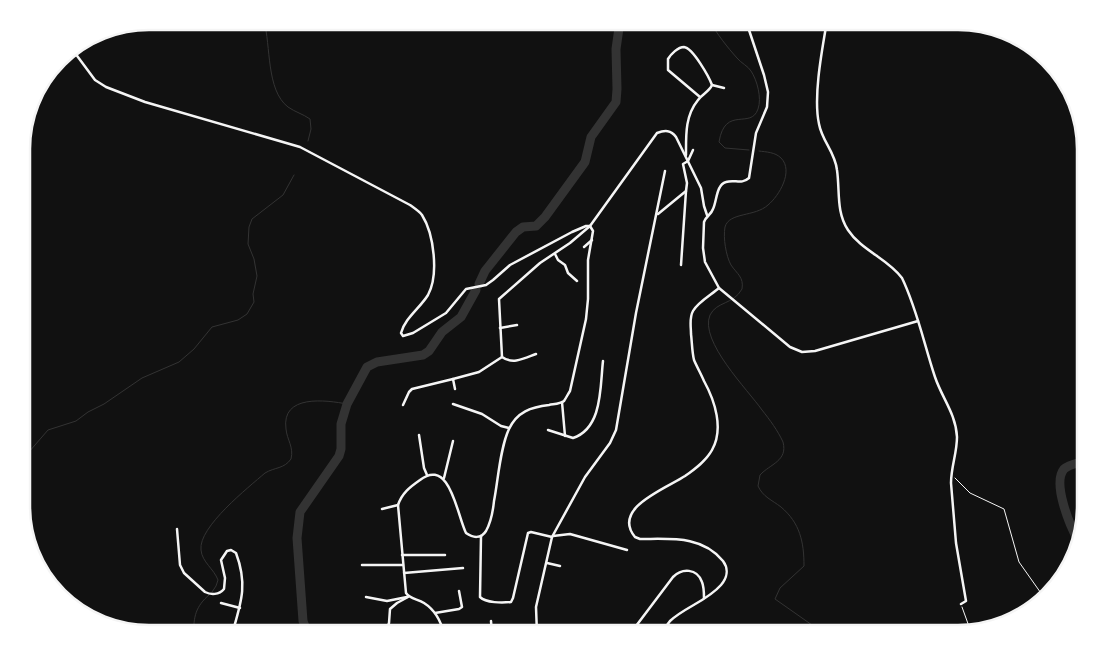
<svg xmlns="http://www.w3.org/2000/svg" width="1107" height="655" font-family="Rubik,sans-serif">
	<style>
		.lines { fill: none; stroke-linecap: round; stroke-linejoin: round }
		.stream { stroke: #333; stroke-width: 1 }
		.river { stroke: #333; stroke-width: 9 }
		.path { stroke: #f5f5f5; stroke-width: 1 }
		.minor { stroke: #f5f5f5; stroke-width: 2.5 }
		.rim { fill: none; stroke: #f5f5f5; stroke-width: 2.5 }
	</style>
	<rect width="100%" height="100%" fill="#111"/>
	<g class="lines">
		<g class="stream">
			<path d="M264,21C271,46 266,90 288,107C295,112 303,114 310,119L311,129L308,141"/>
			<path d="M710,21C716,33 728,48 737,58C741,63 748,66 751,71C757,80 762,98 758,109C751,130 725,105 719,142L725,148L749,150"/>
			<path d="M759,151C766,152 775,152 781,158C794,171 779,196 768,205C755,217 729,212 725,227C723,238 726,256 731,265C737,274 744,277 742,289C733,305 717,301 710,315C699,341 748,390 762,410C770,420 778,431 783,442C788,461 770,464 760,475L758,486C763,497 772,500 781,507C800,523 804,542 804,566L780,588L775,599L812,625L819,634"/>
			<polyline points="22,460 48,430 76,421 88,412 104,404 142,378 179,362 194,349 212,327 238,320 247,314 254,302 253,294 257,276 254,259 248,244 249,227 252,219 283,195 294,175"/>
			<path d="M212,592L216,586L218,580C214,569 202,562 201,550C198,527 249,487 265,473C275,467 284,469 291,459C294,447 287,440 286,429C281,394 326,400 347,404"/>
			<path d="M194,634C193,617 196,606 209,595"/>
		</g>
		<g class="river">
			<polyline points="479,284 485,271 516,232 523,227 536,226 545,217 585,162 591,137 616,102 617,89 616,49 620,21"/>
			<path d="M1078,540C1070,526 1052,483 1064,469C1069,464 1079,463 1085,461"/>
			<polyline points="308,634 303,621 297,538 300,512 339,456 341,449 341,424 347,404 367,367 377,362 423,355 429,351 442,332 461,317 476,290"/>
		</g>
		<g class="path">
			<polyline points="955,478 970,493 1004,509 1019,562 1043,596"/>
			<polyline points="962,607 971,632"/>
		</g>
		<g class="minor">
			<path d="M746,21L764,75L768,92L767,107L756,133L749,178C741,185 735,179 726,182C716,185 717,201 713,209C711,215 706,216 704,222L703,248L705,262L719,288L790,347L802,352L815,351L918,321"/>
			<path d="M827,21C822,50 813,97 819,124C822,141 835,152 837,170C840,191 836,212 848,230C861,250 888,259 902,278C917,309 924,344 935,377C942,398 956,414 957,437C957,453 951,467 951,483L956,543L966,601L961,604"/>
			<path d="M72,49L95,80L106,87L145,102L300,147L410,205C414,208 419,211 422,215C434,234 439,275 428,295C420,308 405,318 401,333L403,336L413,333L446,313L466,289L486,285L493,280L510,265L572,232L586,226H590"/>
			<polyline points="712,85 724,88"/>
			<path d="M686,155C686,135 685,116 698,100C702,94 709,92 712,85C709,77 693,48 684,47C678,47 671,54 668,59V70L700,97"/>
			<polyline points="658,214 686,191 687,183 683,164 688,161 693,150"/>
			<polyline points="584,247 592,240"/>
			<polyline points="555,254 558,260 565,265 568,273 577,281"/>
			<polyline points="681,265 686,191"/>
			<polyline points="500,328 517,325"/>
			<path d="M536,354C525,358 513,365 502,357L499,299L540,263L570,243L590,226L657,133C665,130 671,130 676,137L701,188L704,206L707,215"/>
			<polyline points="453,379 479,372 502,357"/>
			<polyline points="562,402 565,436"/>
			<polyline points="453,404 482,414 501,426 509,428"/>
			<polyline points="403,405 409,392 412,389 453,379 455,389"/>
			<path d="M548,430L573,438C603,428 600,386 603,361"/>
			<polyline points="419,435 424,468 427,475"/>
			<polyline points="444,478 453,441"/>
			<polyline points="382,509 398,505"/>
			<path d="M177,529L180,565L184,573L205,592C211,595 219,595 224,589L225,578L221,560L227,551L231,550L236,553C248,585 241,603 232,634"/>
			<path d="M481,536L480,597C486,603 502,603 511,602L513,598L528,533L531,532L552,537"/>
			<polyline points="553,536 570,534 627,550"/>
			<polyline points="402,555 445,555"/>
			<polyline points="547,563 560,566"/>
			<polyline points="362,565 403,565"/>
			<polyline points="404,573 463,568"/>
			<polyline points="366,597 387,601 407,597"/>
			<polyline points="221,603 240,608"/>
			<polyline points="435,613 459,609 462,607 459,591"/>
			<polyline points="491,621 492,634"/>
			<polyline points="385,634 389,623 390,609 397,603 408,597"/>
			<path d="M444,634C441,621 435,610 424,603C418,599 410,599 406,593L398,505C402,493 410,487 420,480C450,457 457,515 466,533C473,538 481,539 486,531C491,522 493,511 494,501C498,481 500,448 509,429C517,412 531,407 549,405C554,404 560,404 564,401C566,398 568,394 570,391L586,319L588,299V260L593,231L590,226"/>
			<polyline points="537,634 536,607 552,537 585,477 610,443 616,430 636,313 665,171"/>
			<path d="M628,634L636,626L673,577C682,568 697,568 702,582C704,587 704,593 704,598"/>
			<path d="M661,634C664,629 667,625 670,621C685,607 707,601 721,585C727,578 729,569 723,561C702,535 670,539 640,539L635,537C611,508 667,488 685,476C695,469 706,461 712,450C724,429 715,401 704,381C701,374 697,367 694,360C692,352 692,342 691,334C691,326 689,318 693,311C698,302 711,295 719,288"/>
		</g>
	</g>
	<path d="M0 0H1107V655H0ZM149 30H958A119 119 0 0 1 1077 149V506A119 119 0 0 1 958 625H149A119 119 0 0 1 30 506V149A119 119 0 0 1 149 30Z" fill="#fff" fill-rule="evenodd"/>
	<path class="rim" d="M149 30H958A119 119 0 0 1 1077 149V506A119 119 0 0 1 958 625H149A119 119 0 0 1 30 506V149A119 119 0 0 1 149 30Z"/>
</svg>
